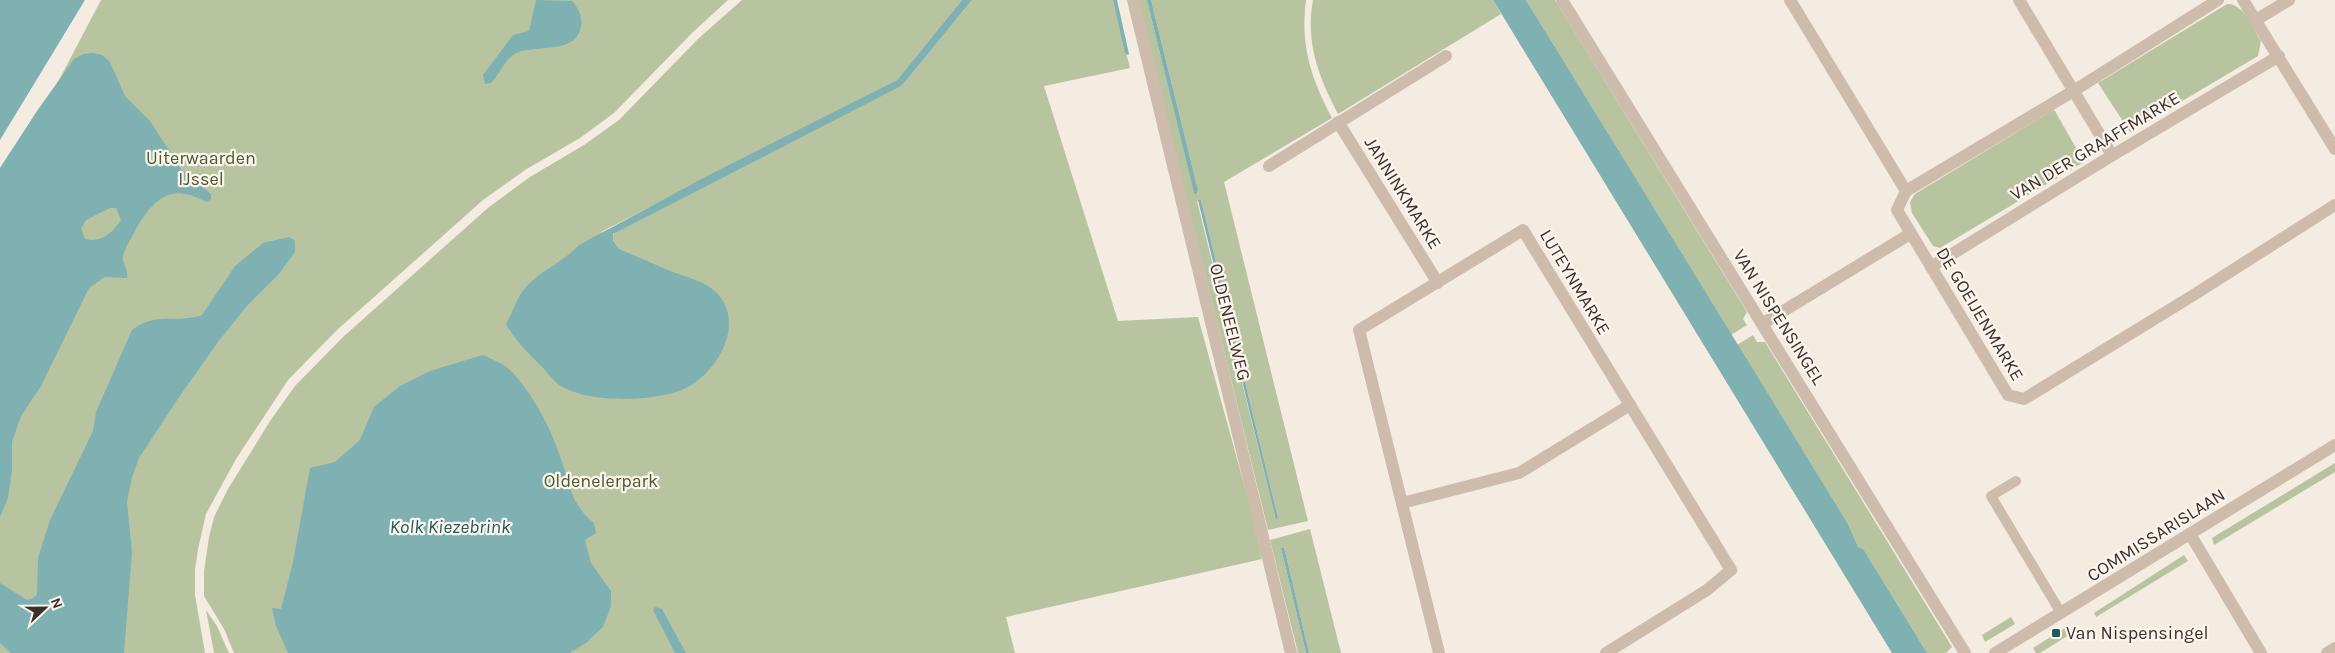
<svg xmlns="http://www.w3.org/2000/svg" width="2335" height="653" font-family="Karla,sans-serif">
	<style>
		.green { fill: #b8c4a0; fill-rule: evenodd }
		.water { fill: #7fb0b2; fill-rule: evenodd }
		.lines { fill: none; stroke-linecap: round; stroke-linejoin: round }
		.service { stroke: #cdbbac; stroke-width: 10 }
		.minor { stroke: #cdbbac; stroke-width: 12 }
		.tertiary { stroke: #cdbbac; stroke-width: 12 }
		.poi-dot { fill: #1f5a5e; stroke: #fbf5ee; stroke-width: 2 }
		.labels { text-anchor: middle; dominant-baseline: central; stroke-width: 4.5; stroke-linejoin: round; paint-order: stroke }
		.street-label { font-size: 18px; fill: #3b302b; stroke: #fbf5ee }
		.park-label { font-size: 18px; fill: #4a5a2e; stroke: #fbf5ee }
		.poi-label { font-size: 18px; fill: #3b302b; stroke: #fbf5ee; text-anchor: start }
		.water-label { font-size: 19px; font-style: italic; fill: #1f5a5e; stroke: #fbf5ee }
	</style>
	<rect width="100%" height="100%" fill="#f4ebe1"/>
	<g class="green">
		<polygon points="101,0 728,0 692,33 614,113 580,138 525,170 483,200 337,330 288,380 236,459 206,514 198,549 195,570 195,595 205,653 0,653 0,178 50,97"/>
		<polygon points="742,0 962,0 897,80 601,232 613,240 612,236 616,232 905,82 972,0 1113,0 1130,68 1044,86 1118,321 1198,317 1250,506 1262,559 1006,617 1015,653 234,653 224,629 204,596 204,571 209,537 214,517 228,489 270,421 295,386 343,337 489,207 530,177 584,145 619,120 698,39"/>
		<path d="M1138,0H1147L1194,192L1197,194L1198,190L1151,0H1306C1300,45 1311,78 1332,118L1224,182L1308,521L1268,530ZM1201,200L1278,518L1276,520L1197,201Z"/>
		<path d="M1313,0H1493L1501,14L1338,114C1319,78 1305,42 1313,0Z"/>
		<polygon points="1526,0 1555,0 1747,312 1743,319 1747,325 1731,335"/>
		<path d="M2227,4C2244,3 2253,29 2261,41L2258,56L2130,132L2098,83Z"/>
		<polygon points="2053,110 2055,111 2084,162 1940,248 1933,246 1912,213 1910,202 1915,194"/>
		<polygon points="1753,335 1757,342 1765,342 1952,647 1946,653 1927,653 1864,550 1858,548 1848,524 1737,345"/>
		<polygon points="2335,463 2335,472 2214,545 2212,538"/>
		<polygon points="1310,529 1341,653 1309,653 1284,547 1281,548 1306,653 1298,653 1270,540"/>
		<polygon points="2184,555 2188,561 2096,617 2094,613"/>
		<polygon points="206,610 217,626 229,653 214,653"/>
		<polygon points="2011,617 2015,624 1985,642 1982,635"/>
		<polygon points="2065,628 2069,635 2040,653 2036,653 2033,648"/>
	</g>
	<g class="water">
		<polygon points="0,0 85,0 0,140"/>
		<path d="M536,0L572,1C578,8 583,17 581,26C577,54 538,45 519,52C504,58 501,73 491,83L485,84L483,75L513,35L529,31Z"/>
		<path d="M962,0H972L905,82L899,87L613,234V241L619,249C635,256 652,263 668,270C684,277 703,280 716,292C747,323 717,374 684,389C654,402 585,404 558,384C553,380 549,375 545,370C530,355 517,343 506,324C512,314 516,301 522,292C536,272 563,263 579,245L709,175L897,80Z"/>
		<polygon points="1113,0 1117,0 1129,54 1128,55 1125,53"/>
		<polygon points="1147,0 1151,0 1198,190 1197,194 1194,193"/>
		<polygon points="1493,0 1526,0 1848,524 1858,547 1864,550 1927,653 1892,653"/>
		<path d="M93,53L102,55L110,62L125,96L150,121L181,169L211,194V199L207,202C200,199 193,195 185,194C161,189 145,213 135,231C131,239 125,247 123,256C122,265 129,270 127,278L105,277L89,288L41,386L21,416L12,442V470L8,498L0,517V168L37,111L74,59L83,54ZM110,208H116L121,220C112,233 102,243 85,239L81,228L86,220Z"/>
		<polygon points="1198,200 1201,200 1278,518 1276,520"/>
		<path d="M289,237L295,241V252L279,274L245,308L218,342L177,400L139,458L132,477L127,502L132,552L124,653H11L0,643V583L27,600L33,598L37,594L38,558L50,520L93,431L96,412L132,330C157,311 175,324 202,315L235,266L263,243Z"/>
		<path d="M483,355C491,359 503,363 510,370C532,392 552,430 561,459C571,487 570,503 594,523L596,533L585,540L591,563L611,591V606L603,627L587,642L570,653H288L276,626L272,608L281,609L293,562L310,468L335,462L360,440L374,407L400,386L430,371Z"/>
		<polygon points="1284,547 1309,653 1306,653 1281,548"/>
		<polygon points="655,607 662,609 686,653 675,653 653,610"/>
	</g>
	<g class="lines">
		<polyline class="service" points="2016,481 1991,496 2061,613"/>
		<g class="minor">
			<polyline points="1133,0 1291,653"/>
			<polyline points="1562,0 1965,653"/>
			<polyline points="1790,0 1906,191 1897,210 2008,395 2024,399 2192,296 2335,205"/>
			<polyline points="2019,0 2112,155"/>
			<polyline points="2243,0 2335,149"/>
			<polyline points="2256,20 2289,0"/>
			<polyline points="1338,122 1438,283"/>
			<polyline points="1269,166 1446,56"/>
			<polyline points="1906,191 2075,90 2218,0"/>
			<polyline points="1931,267 2108,158 2279,56"/>
			<polyline points="1762,324 1910,234"/>
			<polyline points="1402,503 1519,473 1630,405"/>
			<polyline points="2190,534 2261,653"/>
			<polyline points="1439,653 1359,330 1523,230 1731,570 1707,590 1606,653"/>
			<polyline points="2327,653 2335,648"/>
		</g>
		<polyline class="tertiary" points="1995,653 2335,445"/>
	</g>
	<rect class="poi-dot" x="2051" y="628" width="10" height="10" rx="2.5"/>
	<g class="labels">
		<g class="street-label">
			<text transform="translate(2095 146) rotate(-31)">VAN DER GRAAFFMARKE</text>
			<text transform="translate(1403 193) rotate(58)">JANNINKMARKE</text>
			<text transform="translate(1575 282) rotate(59)">LUTEYNMARKE</text>
			<text transform="translate(1980 314) rotate(59)">DE GOEIJENMARKE</text>
			<text transform="translate(1779 317) rotate(58)">VAN NISPENSINGEL</text>
			<text transform="translate(1230 322) rotate(76)">OLDENEELWEG</text>
			<text transform="translate(2156 535) rotate(-32)">COMMISSARISLAAN</text>
		</g>
		<g class="park-label">
			<text x="201" y="158">Uiterwaarden<tspan x="201" dy="21">IJssel</tspan></text>
			<text x="601" y="481">Oldenelerpark</text>
		</g>
		<g class="poi-label">
			<text x="2066" y="633">Van Nispensingel</text>
		</g>
		<g class="water-label">
			<text x="450" y="527">Kolk Kiezebrink</text>
		</g>
	</g>
	<g transform="translate(45 608) rotate(68)" stroke="#fbf5ee" stroke-width="4" paint-order="stroke">
	<path d="M0-4L9 19L0 12L-9 19Z" fill="#3b302b"/>
	<text y="-8" font-size="14" font-weight="bold" text-anchor="middle" fill="#3b302b">N</text>
	</g>
</svg>
